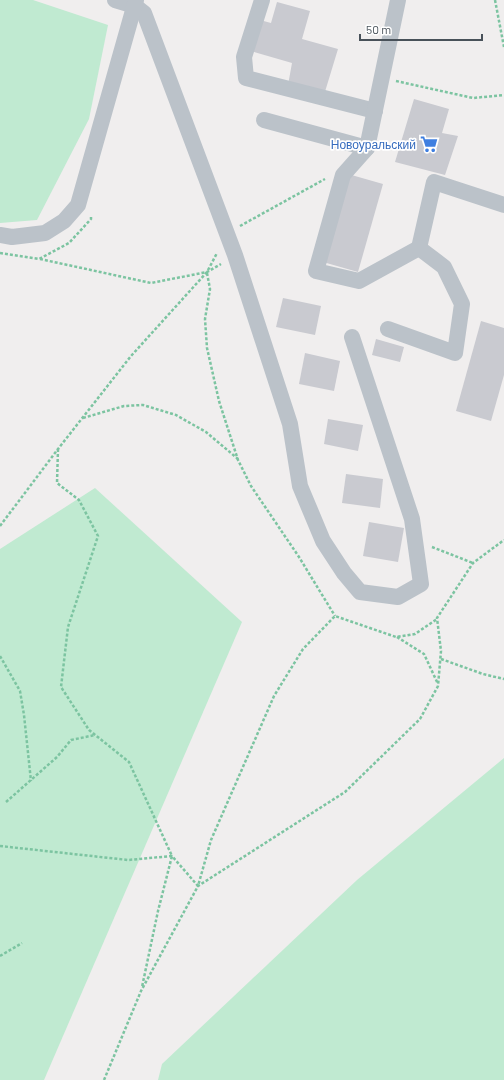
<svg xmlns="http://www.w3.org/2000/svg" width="504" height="1080" font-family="Barlow,sans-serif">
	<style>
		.green { fill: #c0ead1 }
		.building { fill: #c9cad0 }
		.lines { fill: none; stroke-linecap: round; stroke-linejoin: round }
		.path { stroke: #7cc4a1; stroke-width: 2.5; stroke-dasharray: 3 2; stroke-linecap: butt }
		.minor { stroke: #bbc2c9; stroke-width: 16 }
		.labels { text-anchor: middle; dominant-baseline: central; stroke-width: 3.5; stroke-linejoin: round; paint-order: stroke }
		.shop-label { font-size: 12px; fill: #366cbe; stroke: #fff; text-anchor: end }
	</style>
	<rect width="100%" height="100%" fill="#f0eeee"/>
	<g class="green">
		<polygon points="0,0 33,0 108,25 89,119 37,220 0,223"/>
		<polygon points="95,488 242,622 44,1080 0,1080 0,549"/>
		<polygon points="504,758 504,1080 158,1080 162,1064 357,880"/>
	</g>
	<g class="building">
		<polygon points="277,2 310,11 302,39 338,49 324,95 288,85 292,63 251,51 260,20 271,23"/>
		<polygon points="414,99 449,109 442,133 458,136 445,175 395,162"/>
		<polygon points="348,174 383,184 358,272 323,262"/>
		<polygon points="283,298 321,306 315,335 276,327"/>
		<polygon points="481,321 504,328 504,375 491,421 456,411"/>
		<polygon points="376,339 404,347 400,362 372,355"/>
		<polygon points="305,353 340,361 334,391 299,384"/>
		<polygon points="328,419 363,425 358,451 324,444"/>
		<polygon points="346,474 383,479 380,508 342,503"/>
		<polygon points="369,522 404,528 398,562 363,556"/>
	</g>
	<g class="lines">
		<g class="path">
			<polyline points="495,0 504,47"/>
			<polyline points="396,81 473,98 504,95"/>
			<polyline points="240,226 325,179"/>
			<polyline points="0,253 39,259 69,243 91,219 91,215"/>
			<polyline points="40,259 151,283 207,272 221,264"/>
			<polyline points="207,273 210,289 205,319 207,348 219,401 238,460 251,486 299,557 335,616"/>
			<polyline points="83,418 124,406 143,405 176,415 206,432 238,459"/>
			<polyline points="58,449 57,483 79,500 98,536 68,627 61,687 89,730 129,762 172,856 158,911 142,987"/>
			<polyline points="0,526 58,449 131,356 207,272 217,253"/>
			<polyline points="432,547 473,563"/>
			<polyline points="397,637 424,654 438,684"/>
			<polyline points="0,656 20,691 24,715 31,781"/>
			<polyline points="441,659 483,674 504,679"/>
			<polyline points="6,802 57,757 71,740 95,735"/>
			<polyline points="0,846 128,860 172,856 198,886 211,840 274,696 303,649 335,616 396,637 415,634 437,619"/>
			<polyline points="0,956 22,943"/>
			<polyline points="104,1080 141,991 198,886 345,792 420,719 438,686 441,651 437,618 473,563 504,540"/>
		</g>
		<g class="minor">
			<polyline points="115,0 135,6 144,13 235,255 290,424 300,486 323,541 344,573 360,592 398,597 421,584 412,519 352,337"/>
			<polyline points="262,0 244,57 246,78 375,111"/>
			<polyline points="398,0 367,148 343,175 316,271 359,281 419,248 434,182 504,205"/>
			<polyline points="264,120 367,148"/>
			<polyline points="0,235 12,237 45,233 64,221 78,205 136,0"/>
			<polyline points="388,329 455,353 462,304 444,267 419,248"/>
		</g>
	</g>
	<defs>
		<g id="supermarket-bare" transform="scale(1.38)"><path d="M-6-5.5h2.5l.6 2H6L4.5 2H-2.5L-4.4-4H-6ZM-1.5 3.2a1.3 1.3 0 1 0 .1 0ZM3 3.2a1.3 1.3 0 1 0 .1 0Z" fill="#3f7fe0" stroke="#fff" stroke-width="2.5" paint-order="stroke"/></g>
	</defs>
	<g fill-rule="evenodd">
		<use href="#supermarket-bare" x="429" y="144"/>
	</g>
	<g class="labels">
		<g class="shop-label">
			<text x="416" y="144">Новоуральский</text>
		</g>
	</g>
	<path d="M360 34v6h122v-6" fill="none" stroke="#485159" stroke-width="2"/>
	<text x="366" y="34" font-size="12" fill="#485159" stroke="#ffffff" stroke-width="3" paint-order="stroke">50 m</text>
</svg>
